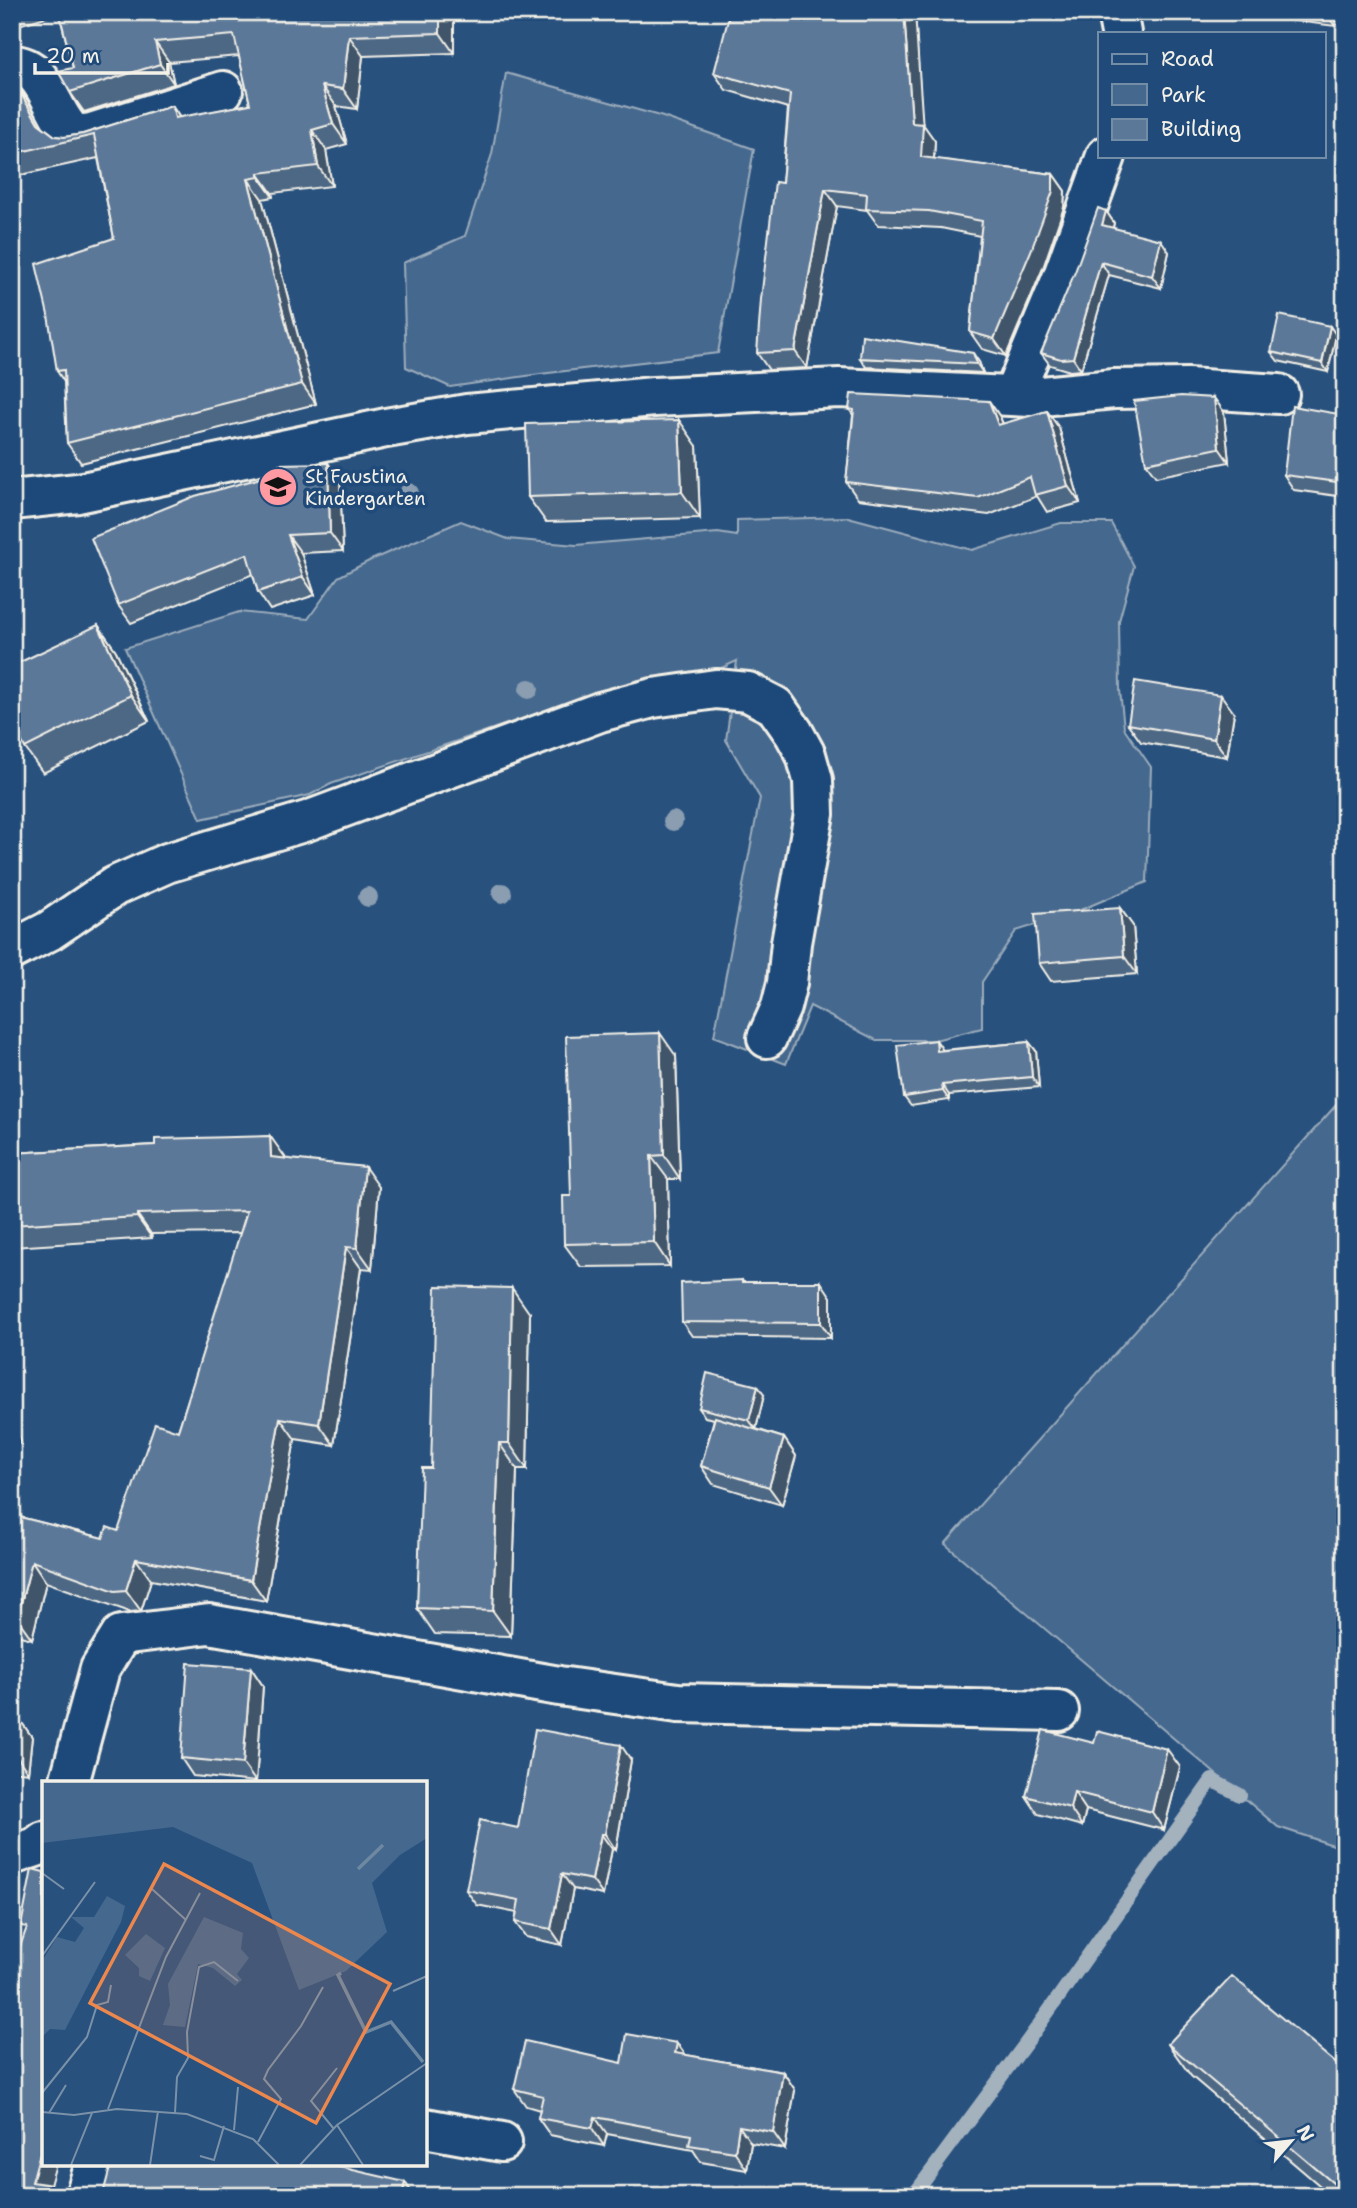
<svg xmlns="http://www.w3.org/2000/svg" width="1357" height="2208" font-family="'Shantell Sans',sans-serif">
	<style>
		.green { fill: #45688e; stroke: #9cacbb; stroke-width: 2 }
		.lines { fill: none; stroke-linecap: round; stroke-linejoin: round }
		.stream { stroke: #a4b2be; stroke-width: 14 }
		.minor-casing { stroke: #f4f1e8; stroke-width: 44 }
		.minor { stroke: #1f4a7a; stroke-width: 38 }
		.tree { fill: #8a9db1 }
		.wall { fill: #4e6784; stroke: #f4f1e8; stroke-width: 2 }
		.shaded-wall { fill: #40546b; stroke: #f4f1e8; stroke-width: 2 }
		.building { fill: #5b7899; stroke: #f4f1e8; stroke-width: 2 }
		.labels { text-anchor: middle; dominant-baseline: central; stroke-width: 7; stroke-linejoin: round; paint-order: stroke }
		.poi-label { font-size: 19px; fill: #f4f1e8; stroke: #1f4a7a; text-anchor: start }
		.inset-river { fill: none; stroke: #6e88a2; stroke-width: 3.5 }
		.inset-road { fill: none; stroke: #7a91a8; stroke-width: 2 }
		.view { fill: #ec874e; fill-opacity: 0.15; stroke: #ec874e; stroke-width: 3.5 }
		.inset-edge { fill: none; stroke: #f4f1e8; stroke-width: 3.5 }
	</style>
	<rect width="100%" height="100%" fill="#28517e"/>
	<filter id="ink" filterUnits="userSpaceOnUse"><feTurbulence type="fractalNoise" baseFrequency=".0143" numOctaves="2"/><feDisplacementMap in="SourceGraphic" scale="14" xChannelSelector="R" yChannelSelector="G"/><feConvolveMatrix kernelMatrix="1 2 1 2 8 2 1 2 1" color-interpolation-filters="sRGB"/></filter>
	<g filter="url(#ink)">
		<g class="green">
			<polygon points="506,73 663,117 754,149 718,353 540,374 450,387 406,367 403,263 465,236 492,154"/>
			<polygon points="848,517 972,550 1061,523 1111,523 1134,566 1119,621 1120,690 1124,728 1151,767 1147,882 1073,913 1016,931 982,982 982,1028 935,1040 876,1040 810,1006 786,1064 714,1036 760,798 726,740 737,661 708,674 565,704 331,784 310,795 201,819 125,648 239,612 308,619 338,577 371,560 461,521 508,539 576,545 718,533 737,536 737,520"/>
			<polygon points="1345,1095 1345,1849 1278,1827 945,1544"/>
		</g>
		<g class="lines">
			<polyline class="stream" points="913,2196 1029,2039 1212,1780 1240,1795"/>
			<g class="minor-casing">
				<g id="minor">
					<polyline points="1117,12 1121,33"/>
					<path d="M12,65C49,65 50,117 76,135L91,133L223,91"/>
					<polyline points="1013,396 1063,276 1106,156"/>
					<polyline points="12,500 78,493 386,428 467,414 654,397 839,388 1031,397 1114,389 1187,388 1279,394"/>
					<polyline points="12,950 49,931 115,886 167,863 307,821 600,712 653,698 716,689 748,692 775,706 794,733 806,755 813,780 814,814 791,943 787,983 781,1007 767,1038"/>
					<polyline points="69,1783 100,1669 121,1635 209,1624 559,1686 678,1703 1059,1711"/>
					<polyline points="12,1855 36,1847 44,1841"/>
					<polyline points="425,2128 502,2142"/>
					<polyline points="85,2196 95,2164"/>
				</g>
			</g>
			<use href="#minor" class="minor"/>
		</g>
		<g class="tree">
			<circle cx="409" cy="493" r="10"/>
			<circle cx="529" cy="689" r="10"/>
			<circle cx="673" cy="821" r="10"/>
			<circle cx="502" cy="893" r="10"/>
			<circle cx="368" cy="897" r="10"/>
		</g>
		<g class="wall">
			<polygon points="12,12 454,12 454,53 363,56 357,109 336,106 347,144 326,150 332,186 272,193 273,197 262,199 316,404 81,463 67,443 64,382 57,371 114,238 98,158 12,177 12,82 14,82 28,101 42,126 55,136 64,137 83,134 172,106 180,118 250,104 239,56 169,62 174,84 84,112 70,92 73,68 59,13 12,27"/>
			<polygon points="915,12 922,124 935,141 934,159 1053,174 1065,191 1064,207 1043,268 1006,356 982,349 970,332 980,236 941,228 878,225 867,210 837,206 807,368 769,370 757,353 782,183 788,108 726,90 714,73"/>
			<polygon points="1262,12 1337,12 1335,26 1265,17"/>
			<polygon points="1106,211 1114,223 1113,228 1169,252 1161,288 1109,275 1081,370 1070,371 1050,365 1041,353"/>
			<polygon points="1336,335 1328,372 1278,361 1271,352"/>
			<polygon points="860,358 979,362 983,373 866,367"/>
			<polygon points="1214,398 1224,412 1229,462 1156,477 1146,463"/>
			<polygon points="989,401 1000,417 1003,424 1047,411 1059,428 1080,503 1047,512 1037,496 989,515 858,499 846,482 853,415 849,409"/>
			<polygon points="1345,415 1345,497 1294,490 1284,475"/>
			<polygon points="697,446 700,518 546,522 528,497"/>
			<polygon points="328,463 340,480 343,551 301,553 315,595 270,610 258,592 253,574 131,623 118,605"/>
			<polygon points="98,625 116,651 149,721 43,773 25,748"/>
			<polygon points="1234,713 1227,757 1141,742 1128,724"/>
			<polygon points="1120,908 1133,926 1137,974 1051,981 1039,963"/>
			<polygon points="936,1040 942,1050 1029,1042 1036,1051 1039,1087 949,1095 949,1100 911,1106 904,1097"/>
			<polygon points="676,1056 680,1179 668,1179 670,1266 581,1267 564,1244 571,1196"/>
			<polygon points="270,1136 285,1159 379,1187 372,1269 361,1268 334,1445 295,1439 266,1601 151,1580 141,1611 130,1612 46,1582 32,1639 12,1634 12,1515 103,1538 118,1531 178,1431 241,1233 151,1234 152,1238 12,1247 12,1153 155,1145"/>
			<polygon points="742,1280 743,1282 831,1297 831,1338 692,1336 682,1322"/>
			<polygon points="530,1314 527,1469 517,1469 511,1636 435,1634 417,1608 431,1468"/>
			<polygon points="764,1395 756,1429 784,1438 796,1456 782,1505 713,1484 701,1466 714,1419 705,1417 699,1408"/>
			<polygon points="12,1412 21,1443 12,1446"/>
			<polygon points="251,1668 263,1686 256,1782 193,1776 181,1758"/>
			<polygon points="12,1716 17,1716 32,1737 28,1773 12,1771"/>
			<polygon points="631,1760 616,1850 612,1849 603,1895 573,1889 562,1945 526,1937 515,1922 517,1913 477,1905 466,1890 518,1828"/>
			<polygon points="1180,1767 1164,1830 1086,1810 1082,1826 1038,1814 1026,1796"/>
			<polygon points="677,2043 686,2055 783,2072 795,2090 785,2149 751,2143 747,2170 701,2162 693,2150 607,2134 604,2146 550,2135 538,2118 540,2110 526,2106 514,2089 622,2063"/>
			<polygon points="1168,2044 1345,2071 1345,2196 1332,2196 1191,2076"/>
		</g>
		<g class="shaded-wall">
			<polygon points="440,12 454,12 454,53 440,33"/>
			<polygon points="904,12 915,12 923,129 923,124 935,141 933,174 921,157 912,123"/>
			<polygon points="1325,12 1337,12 1335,26"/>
			<polygon points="349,36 363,56 357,109 343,89"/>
			<polygon points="155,42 169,62 174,84 160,64"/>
			<polygon points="14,82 28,101 52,143 38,123"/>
			<polygon points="322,86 336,106 347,144 333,124"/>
			<polygon points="172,106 185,126 175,118"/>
			<polygon points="312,130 326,150 332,186 318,166"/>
			<polygon points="258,173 272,193 273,197 259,177"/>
			<polygon points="1053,174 1065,191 1064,207 1043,268 1006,356 994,339"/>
			<polygon points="248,179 262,199 316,404 302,384"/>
			<polygon points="12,186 15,221 12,218"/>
			<polygon points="825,189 837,206 807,368 795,351"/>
			<polygon points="1106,211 1114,223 1110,237 1102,225"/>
			<polygon points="1161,240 1169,252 1161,288 1152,276"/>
			<polygon points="1101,262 1109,275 1081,370 1073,358"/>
			<polygon points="1330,326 1336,335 1328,372 1322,363"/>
			<polygon points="973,353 979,362 983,373 977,364"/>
			<polygon points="1214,398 1224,412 1229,462 1219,448"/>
			<polygon points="989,401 1000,417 1010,442 998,425"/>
			<polygon points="1047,411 1059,428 1080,503 1068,486"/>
			<polygon points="679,420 697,446 700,518 682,492"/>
			<polygon points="328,463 340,480 343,551 330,533"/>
			<polygon points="288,535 301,553 315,595 303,577"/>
			<polygon points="98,625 116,651 149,721 131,695"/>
			<polygon points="1221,695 1234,713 1227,757 1214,739"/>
			<polygon points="1120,908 1133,926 1137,974 1124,956"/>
			<polygon points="660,1033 676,1056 680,1179 664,1155"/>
			<polygon points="936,1040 942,1049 944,1060 937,1051"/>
			<polygon points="1029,1042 1036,1051 1039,1087 1032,1077"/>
			<polygon points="942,1085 949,1095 949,1100 943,1091"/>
			<polygon points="270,1136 285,1157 285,1178 271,1157"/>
			<polygon points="651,1156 668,1179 670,1266 654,1242"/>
			<polygon points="365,1167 379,1187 372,1269 357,1248"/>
			<polygon points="137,1214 151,1234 152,1238 137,1217"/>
			<polygon points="346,1247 361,1268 334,1445 319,1424"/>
			<polygon points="821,1282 831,1297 831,1338 821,1323"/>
			<polygon points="512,1288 530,1314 527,1469 509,1443"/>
			<polygon points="758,1386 764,1395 756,1429 749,1420"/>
			<polygon points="12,1412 21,1443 12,1431"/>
			<polygon points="280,1418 295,1439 266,1601 251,1580"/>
			<polygon points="784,1438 796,1456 782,1505 769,1487"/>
			<polygon points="499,1443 517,1469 511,1636 493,1611"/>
			<polygon points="136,1559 151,1580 141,1611 126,1590"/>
			<polygon points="32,1561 46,1582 32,1639 17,1618"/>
			<polygon points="251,1668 263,1686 256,1782 243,1764"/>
			<polygon points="17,1716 32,1737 28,1773 14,1752"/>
			<polygon points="621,1745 631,1760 616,1850 605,1834"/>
			<polygon points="1167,1749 1180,1767 1164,1830 1152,1812"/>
			<polygon points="1074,1792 1086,1810 1082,1826 1070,1808"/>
			<polygon points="601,1834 612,1849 603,1895 592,1880"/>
			<polygon points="562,1874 573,1889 562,1945 551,1929"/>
			<polygon points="677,2043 689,2060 675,2053"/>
			<polygon points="783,2072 795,2090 785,2149 773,2132"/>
			<polygon points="595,2117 607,2134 604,2146 592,2128"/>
			<polygon points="739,2126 751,2143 747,2170 735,2152"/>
			<polygon points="44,2138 44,2164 56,2164 47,2196 32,2182"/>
			<polygon points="405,2182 414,2196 402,2196"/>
		</g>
		<g class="building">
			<polygon points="59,12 440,12 440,33 349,36 343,89 322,86 333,124 312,130 318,166 258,173 259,177 248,179 302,384 67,443 64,370 57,371 48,315 36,264 114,238 94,135 12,154 12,82 14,82 38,123 55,136 64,137 83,134 172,106 175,118 250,104 234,35 155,42 160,64 70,92 58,71 73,68"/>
			<polygon points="730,12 904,12 912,123 923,124 921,157 1053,174 1053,191 1031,251 994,339 970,332 982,221 929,211 866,209 867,194 825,189 795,351 757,353 761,299 775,182 782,183 790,94 714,73"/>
			<polygon points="1098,208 1106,211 1102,225 1161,240 1152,276 1101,262 1073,358 1061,359 1041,353 1075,272"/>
			<polygon points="1279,315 1330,326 1322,363 1271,352"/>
			<polygon points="862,335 973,353 977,364 860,358"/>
			<polygon points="851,394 989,401 998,425 1047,411 1068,486 1035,495 1030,477 978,498 846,482 854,410 849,409"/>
			<polygon points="1181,396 1214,398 1219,448 1146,463 1134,401"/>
			<polygon points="1292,406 1345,415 1345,483 1284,475"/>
			<polygon points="679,420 682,492 528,497 526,424"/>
			<polygon points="328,463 330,533 288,535 303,577 258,592 247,554 118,605 91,538 195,496 279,473 279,464"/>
			<polygon points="98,625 131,695 25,748 12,723 12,666"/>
			<polygon points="1135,681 1221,695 1214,739 1128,724"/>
			<polygon points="1120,908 1124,956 1039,963 1035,914"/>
			<polygon points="660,1033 664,1155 651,1156 654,1242 564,1244 563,1196 571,1196 566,1036"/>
			<polygon points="936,1040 937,1051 1029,1042 1032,1077 942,1085 943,1091 904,1097 897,1045"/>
			<polygon points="270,1136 271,1157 365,1167 357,1248 346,1247 319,1424 280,1418 251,1580 136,1559 126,1590 115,1591 32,1561 17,1618 12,1617 12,1515 103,1538 107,1527 118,1531 155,1423 178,1431 247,1211 137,1214 137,1217 12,1225 12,1153 155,1145 155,1139"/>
			<polygon points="742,1280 742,1282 821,1282 821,1323 682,1322 681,1283"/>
			<polygon points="436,1286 512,1288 509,1443 499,1443 493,1611 417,1608 422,1468 431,1468"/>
			<polygon points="707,1373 758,1386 749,1420 699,1408"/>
			<polygon points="715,1417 784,1438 769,1487 701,1466"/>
			<polygon points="188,1663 251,1668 243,1764 181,1758"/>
			<polygon points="12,1716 17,1716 14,1752 12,1752"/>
			<polygon points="535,1729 621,1745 605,1834 601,1834 592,1880 562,1874 551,1929 515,1922 519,1900 466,1890 480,1820 518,1828"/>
			<polygon points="1043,1730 1094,1743 1097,1731 1167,1749 1152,1812 1074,1792 1070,1808 1026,1796"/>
			<polygon points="32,1869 44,1872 44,2138 32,2182 52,2185 56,2192 62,2196 12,2196 12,1969 27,1927 21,1926"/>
			<polygon points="1232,1976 1345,2071 1345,2193 1168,2044"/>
			<polygon points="627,2034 677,2043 675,2053 783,2072 773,2132 739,2126 735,2152 689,2145 691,2135 595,2117 592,2128 538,2118 543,2096 514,2089 525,2041 622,2063"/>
			<polygon points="111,2164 327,2164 405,2182 402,2196 79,2196 87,2191 103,2194"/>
		</g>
	</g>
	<defs>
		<g id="school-disc" transform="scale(2.0125)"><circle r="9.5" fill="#ff9aa2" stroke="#1f4a7a"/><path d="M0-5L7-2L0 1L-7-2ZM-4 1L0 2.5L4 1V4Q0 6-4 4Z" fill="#111"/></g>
	</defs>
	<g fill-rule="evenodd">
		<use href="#school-disc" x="278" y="487"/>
	</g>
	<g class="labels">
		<g class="poi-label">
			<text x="305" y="476">St Faustina<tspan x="305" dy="22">Kindergarten</tspan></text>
		</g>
	</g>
	<g transform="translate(42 1781)">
		<rect width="385" height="385" fill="#28517e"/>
		<path d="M0,1H385V57L358,74L330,102L345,151L304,190L257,209L210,82L131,46L0,62ZM65,115L83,125L79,141L23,249L8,248L0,256V180L15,156L33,161L42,147L29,136H52ZM162,136L201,152L199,168L207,177L195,193L200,199L193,205L171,187L156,183L143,246L121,244L128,224L126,203ZM104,153L123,167L108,200L97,195V187L83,174Z" fill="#45688e"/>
		<path class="inset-river" d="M316,88L341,64M299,192L296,194L324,251L349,241L381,281"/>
		<path class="inset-road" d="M0,92L22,108M110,108L144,139M0,175L53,101M351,210L385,195M0,312L45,256L55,224L66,221L69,204M66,328L124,176L158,112M0,331L32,334L75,328L145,333L211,358L237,384M7,332L24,304M133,332L135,296L146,277L145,251L157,186L172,181L196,200M295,344L321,384M292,348L269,320L295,287M192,349L196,306M216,361L239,318L222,298L226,289L259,245L281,206M158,375L172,379L182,345M29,384L50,332M108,384L116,330M258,384L295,344L385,282"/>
		<path class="view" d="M122,83L348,203L274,342L48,222Z"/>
		<rect width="385" height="385" class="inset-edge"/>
	</g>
	<rect width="1357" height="2208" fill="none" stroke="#1f4a7a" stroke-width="42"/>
	<rect x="21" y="21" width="1315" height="2166" fill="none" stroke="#f4f1e8" stroke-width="2.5" filter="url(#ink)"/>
	<rect x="1098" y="32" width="228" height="126" fill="#1f4a7a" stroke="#748da6" stroke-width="2"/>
	<rect x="1112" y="54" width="35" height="10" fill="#1f4a7a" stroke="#748da6" stroke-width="2"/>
	<text x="1161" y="66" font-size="21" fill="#f4f1e8">Road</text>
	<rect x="1112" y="84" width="35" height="21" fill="#45688e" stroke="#748da6" stroke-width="2"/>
	<text x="1161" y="102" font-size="21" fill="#f4f1e8">Park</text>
	<rect x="1112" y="119" width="35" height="21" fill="#5b7899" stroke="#748da6" stroke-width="2"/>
	<text x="1161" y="136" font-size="21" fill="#f4f1e8">Building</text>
	<g transform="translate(1291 2141) rotate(62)" stroke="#1f4a7a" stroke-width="5" paint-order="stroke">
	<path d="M0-5L12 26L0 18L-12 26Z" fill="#f4f1e8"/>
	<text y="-10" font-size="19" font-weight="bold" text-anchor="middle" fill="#f4f1e8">N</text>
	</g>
	<path d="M35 63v10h133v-10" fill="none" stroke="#f4f1e8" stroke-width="3.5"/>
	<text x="46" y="63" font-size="21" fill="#f4f1e8" stroke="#1f4a7a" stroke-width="5" paint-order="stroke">20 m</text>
</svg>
